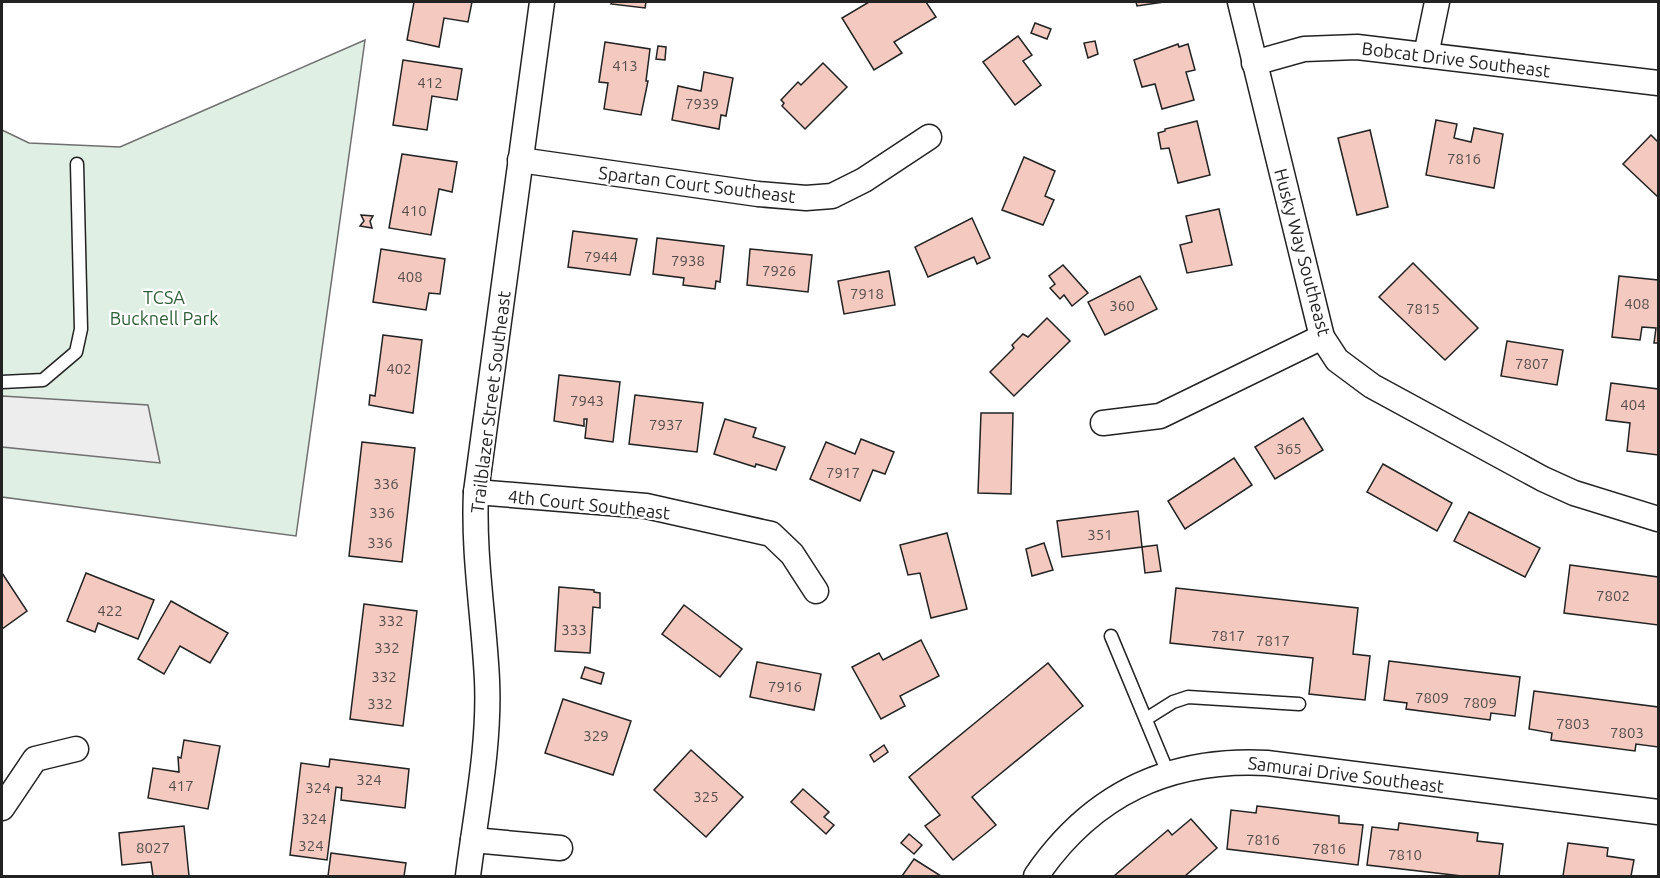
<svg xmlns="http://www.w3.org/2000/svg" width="1660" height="878" font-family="Ubuntu,sans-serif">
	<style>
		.green { fill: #e0efe3; stroke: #6f6f6f; stroke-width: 1.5 }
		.parking { fill: #ededed; stroke: #6f6f6f; stroke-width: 1.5 }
		.building { fill: #f3c9c0; stroke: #222; stroke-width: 1.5 }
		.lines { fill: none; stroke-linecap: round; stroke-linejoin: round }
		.service-casing { stroke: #222; stroke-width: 15 }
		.minor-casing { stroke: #222; stroke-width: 27 }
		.service { stroke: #fff; stroke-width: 12 }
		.minor { stroke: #fff; stroke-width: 24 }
		.labels { text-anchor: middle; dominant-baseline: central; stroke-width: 4.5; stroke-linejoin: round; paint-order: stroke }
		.number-label { font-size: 15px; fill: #564c4a }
		.street-label { font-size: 18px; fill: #222; stroke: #fff }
		.park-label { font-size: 18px; fill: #2f5e38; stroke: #fff }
	</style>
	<rect width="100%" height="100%" fill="#fff"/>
	<polygon class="green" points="365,40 296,536 2,497 2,130 29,143 120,147"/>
	<polygon class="parking" points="2,396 148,405 160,463 2,447"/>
	<g class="building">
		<polygon points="414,2 472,2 468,22 444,18 439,47 407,40"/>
		<polygon points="612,2 646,2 645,8 611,4"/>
		<polygon points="869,2 926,2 936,17 894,42 902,53 874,70 842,18"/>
		<polygon points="1136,2 1164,2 1137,6"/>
		<polygon points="1035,23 1051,29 1047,39 1031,33"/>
		<polygon points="1018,36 1032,55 1023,61 1041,85 1015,105 983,62"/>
		<polygon points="1095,41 1098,54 1088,58 1084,43"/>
		<polygon points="605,42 650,49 646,81 648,81 641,115 604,109 608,83 599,82"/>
		<polygon points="1178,44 1179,47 1188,44 1195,70 1186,72 1194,100 1162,109 1155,84 1142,87 1134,60"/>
		<polygon points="658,46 666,47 665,60 656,59"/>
		<polygon points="403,60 462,69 457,100 432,96 427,130 393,125"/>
		<polygon points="823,63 847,87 805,129 782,106 784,103 781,100 798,82 801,85"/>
		<polygon points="704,72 733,78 726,116 721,115 719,129 672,120 678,86 701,91"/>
		<polygon points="1436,120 1457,124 1454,138 1471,142 1474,128 1503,134 1494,188 1426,175"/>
		<polygon points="1197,121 1210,175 1178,183 1169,148 1161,149 1158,133 1165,131 1165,129"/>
		<polygon points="1370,130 1388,207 1357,215 1338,138"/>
		<polygon points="1651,135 1658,142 1658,197 1623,164"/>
		<polygon points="402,154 457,162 452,192 439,189 431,235 389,228"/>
		<polygon points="1024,157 1055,171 1045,196 1054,200 1043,225 1002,210"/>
		<polygon points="1219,209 1232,265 1187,273 1180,245 1192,242 1186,216"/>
		<polygon points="361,215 373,216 370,221 372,228 360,226 364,221"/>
		<polygon points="972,218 990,258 977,264 974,257 928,277 915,247"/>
		<polygon points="573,231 637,239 630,275 568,267"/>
		<polygon points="657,238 724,246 720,282 716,281 715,289 683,285 684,278 653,274"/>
		<polygon points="381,249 445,259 440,294 429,293 426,310 373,302"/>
		<polygon points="750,249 812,255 808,292 747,285"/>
		<polygon points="1413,263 1478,328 1445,360 1379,297"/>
		<polygon points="1063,265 1088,293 1072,306 1064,295 1060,299 1050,288 1055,284 1049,276"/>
		<polygon points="889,271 895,305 844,314 838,281"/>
		<polygon points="1140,276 1157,309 1105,335 1088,302"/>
		<polygon points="1619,276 1658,280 1658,343 1654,343 1656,328 1642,327 1640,340 1612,337"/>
		<polygon points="1047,318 1070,341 1014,396 990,372 1014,348 1012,345 1023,334 1028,337"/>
		<polygon points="383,335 422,340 413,413 369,405 370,395 375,396"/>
		<polygon points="1507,341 1563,350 1557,385 1501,376"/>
		<polygon points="559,375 620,382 613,442 585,438 587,419 584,419 584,426 554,421"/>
		<polygon points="1611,383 1658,389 1658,455 1627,451 1630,423 1606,420"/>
		<polygon points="635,395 703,403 697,452 629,444"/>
		<polygon points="981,413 1013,413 1011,494 978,493"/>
		<polygon points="1303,418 1323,450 1275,479 1255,447"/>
		<polygon points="725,419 756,428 753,437 785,447 776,470 756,464 755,467 714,454"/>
		<polygon points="861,439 894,452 885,474 873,470 860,501 810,479 826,442 855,454"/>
		<polygon points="362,442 415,448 402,562 349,556"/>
		<polygon points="1234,458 1252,485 1185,529 1168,501"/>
		<polygon points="1383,464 1452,503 1437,531 1367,492"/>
		<polygon points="1138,511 1142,547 1062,557 1057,521"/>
		<polygon points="1469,512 1540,548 1525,577 1454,541"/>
		<polygon points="947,533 967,609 931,618 920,573 908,575 900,545"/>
		<polygon points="1044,543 1053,570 1032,576 1026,549"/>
		<polygon points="1157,545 1161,571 1145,573 1142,547"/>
		<polygon points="1570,565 1658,577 1658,625 1564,613"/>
		<polygon points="2,573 27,611 2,629"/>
		<polygon points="86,573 154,600 138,639 98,623 95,632 67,621"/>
		<polygon points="559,587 594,590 594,592 600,593 600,608 593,607 590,653 555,651"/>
		<polygon points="1176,588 1358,608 1353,654 1370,656 1365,700 1309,694 1313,658 1170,643"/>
		<polygon points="171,601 228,633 210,663 180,646 164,674 138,659"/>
		<polygon points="364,604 417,611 403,726 350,719"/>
		<polygon points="684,605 742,649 720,677 662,634"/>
		<polygon points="921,640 939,676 900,696 905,706 881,719 852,667 879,653 883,660"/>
		<polygon points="1389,661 1520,677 1515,716 1491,713 1490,720 1406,709 1407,703 1384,700"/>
		<polygon points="757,662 821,674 814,710 750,697"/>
		<polygon points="1048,663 1083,706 972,797 996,825 953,860 925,826 940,815 909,777"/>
		<polygon points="585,667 604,673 601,684 581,678"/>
		<polygon points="1534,691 1658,707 1658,747 1636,744 1635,751 1551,740 1552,733 1529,729"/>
		<polygon points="563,699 631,721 613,775 545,753"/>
		<polygon points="184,740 220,746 208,809 148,798 153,768 179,772 178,757 181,758"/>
		<polygon points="884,745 888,752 874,762 870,755"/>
		<polygon points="691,750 743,797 706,837 654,790"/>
		<polygon points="330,759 409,769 405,808 341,800 342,788 336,787 327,860 290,855 301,763 329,767"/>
		<polygon points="803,789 829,812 824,817 834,825 826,834 791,802"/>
		<polygon points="1257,806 1339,816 1339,823 1363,825 1358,865 1227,849 1231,810 1256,813"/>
		<polygon points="1191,819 1217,848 1185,876 1114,876 1168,830 1172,835"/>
		<polygon points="1399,823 1478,833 1477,841 1503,844 1499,876 1462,876 1367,865 1372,827 1398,830"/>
		<polygon points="184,826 189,876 153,876 151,862 122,865 119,833"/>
		<polygon points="909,834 922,845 914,854 901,843"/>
		<polygon points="1568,843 1608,848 1607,856 1634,860 1631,876 1563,876"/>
		<polygon points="331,853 406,863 404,876 328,876"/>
		<polygon points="914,859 941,876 902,876"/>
	</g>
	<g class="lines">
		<g class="service-casing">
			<g id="service">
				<polyline points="2,382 43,380 76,352 81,329 77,164"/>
				<polyline points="1111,636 1168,773"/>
				<polyline points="1146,719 1173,702 1188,697 1299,704"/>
			</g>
		</g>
		<g class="minor-casing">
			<g id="minor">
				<polyline points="1240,2 1322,337 1337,360 1372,386 1543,479 1574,493 1658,519"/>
				<polyline points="1426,55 1437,2"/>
				<polyline points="1254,63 1304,49 1357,47 1658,83"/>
				<polyline points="520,160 758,194 806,198 832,196 864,180 929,137"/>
				<polyline points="1103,423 1160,416 1322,337"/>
				<polyline points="476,492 646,506 771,534 792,554 816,591"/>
				<polyline points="2,808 35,759 76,749"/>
				<polyline points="473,840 560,848"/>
				<path d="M468,876C476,812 490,745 487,680C484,617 473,555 476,492L542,2"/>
				<path d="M1036,876C1092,794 1168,758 1267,763L1658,812"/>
			</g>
		</g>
		<use href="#service" class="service"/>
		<use href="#minor" class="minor"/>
	</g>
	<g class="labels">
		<g class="number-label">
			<text x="625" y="65">413</text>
			<text x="430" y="82">412</text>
			<text x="702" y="103">7939</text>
			<text x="1464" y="158">7816</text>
			<text x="414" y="210">410</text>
			<text x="601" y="256">7944</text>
			<text x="688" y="260">7938</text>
			<text x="779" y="270">7926</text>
			<text x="410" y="276">408</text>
			<text x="867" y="293">7918</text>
			<text x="1637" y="303">408</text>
			<text x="1122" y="305">360</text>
			<text x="1423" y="308">7815</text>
			<text x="1532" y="363">7807</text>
			<text x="399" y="368">402</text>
			<text x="587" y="400">7943</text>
			<text x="1633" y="404">404</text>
			<text x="666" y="424">7937</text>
			<text x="1289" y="448">365</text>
			<text x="843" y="472">7917</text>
			<text x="386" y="483">336</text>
			<text x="382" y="512">336</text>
			<text x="1100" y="534">351</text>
			<text x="380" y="542">336</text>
			<text x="1613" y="595">7802</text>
			<text x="110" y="610">422</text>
			<text x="391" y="620">332</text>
			<text x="574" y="629">333</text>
			<text x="1228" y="635">7817</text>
			<text x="1273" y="640">7817</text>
			<text x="387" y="647">332</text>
			<text x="384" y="676">332</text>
			<text x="785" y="686">7916</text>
			<text x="1432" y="697">7809</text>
			<text x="1480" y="702">7809</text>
			<text x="380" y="703">332</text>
			<text x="1573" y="723">7803</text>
			<text x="1627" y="732">7803</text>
			<text x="596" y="735">329</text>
			<text x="369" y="779">324</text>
			<text x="181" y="785">417</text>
			<text x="318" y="787">324</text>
			<text x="706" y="796">325</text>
			<text x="314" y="818">324</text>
			<text x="1263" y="839">7816</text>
			<text x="311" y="845">324</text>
			<text x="153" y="847">8027</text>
			<text x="1329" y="848">7816</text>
			<text x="1405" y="854">7810</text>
		</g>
		<g class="street-label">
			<text transform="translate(1456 59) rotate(7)">Bobcat Drive Southeast</text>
			<text transform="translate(697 184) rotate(7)">Spartan Court Southeast</text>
			<text transform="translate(1303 252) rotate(75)">Husky Way Southeast</text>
			<text transform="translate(490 402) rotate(-83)">Trailblazer Street Southeast</text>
			<text transform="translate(589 504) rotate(6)">4th Court Southeast</text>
			<text transform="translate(1346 774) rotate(7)">Samurai Drive Southeast</text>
		</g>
		<g class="park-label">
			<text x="164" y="297">TCSA<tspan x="164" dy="21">Bucknell Park</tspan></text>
		</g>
	</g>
	<rect width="1660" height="878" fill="none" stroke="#222222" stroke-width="6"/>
</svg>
